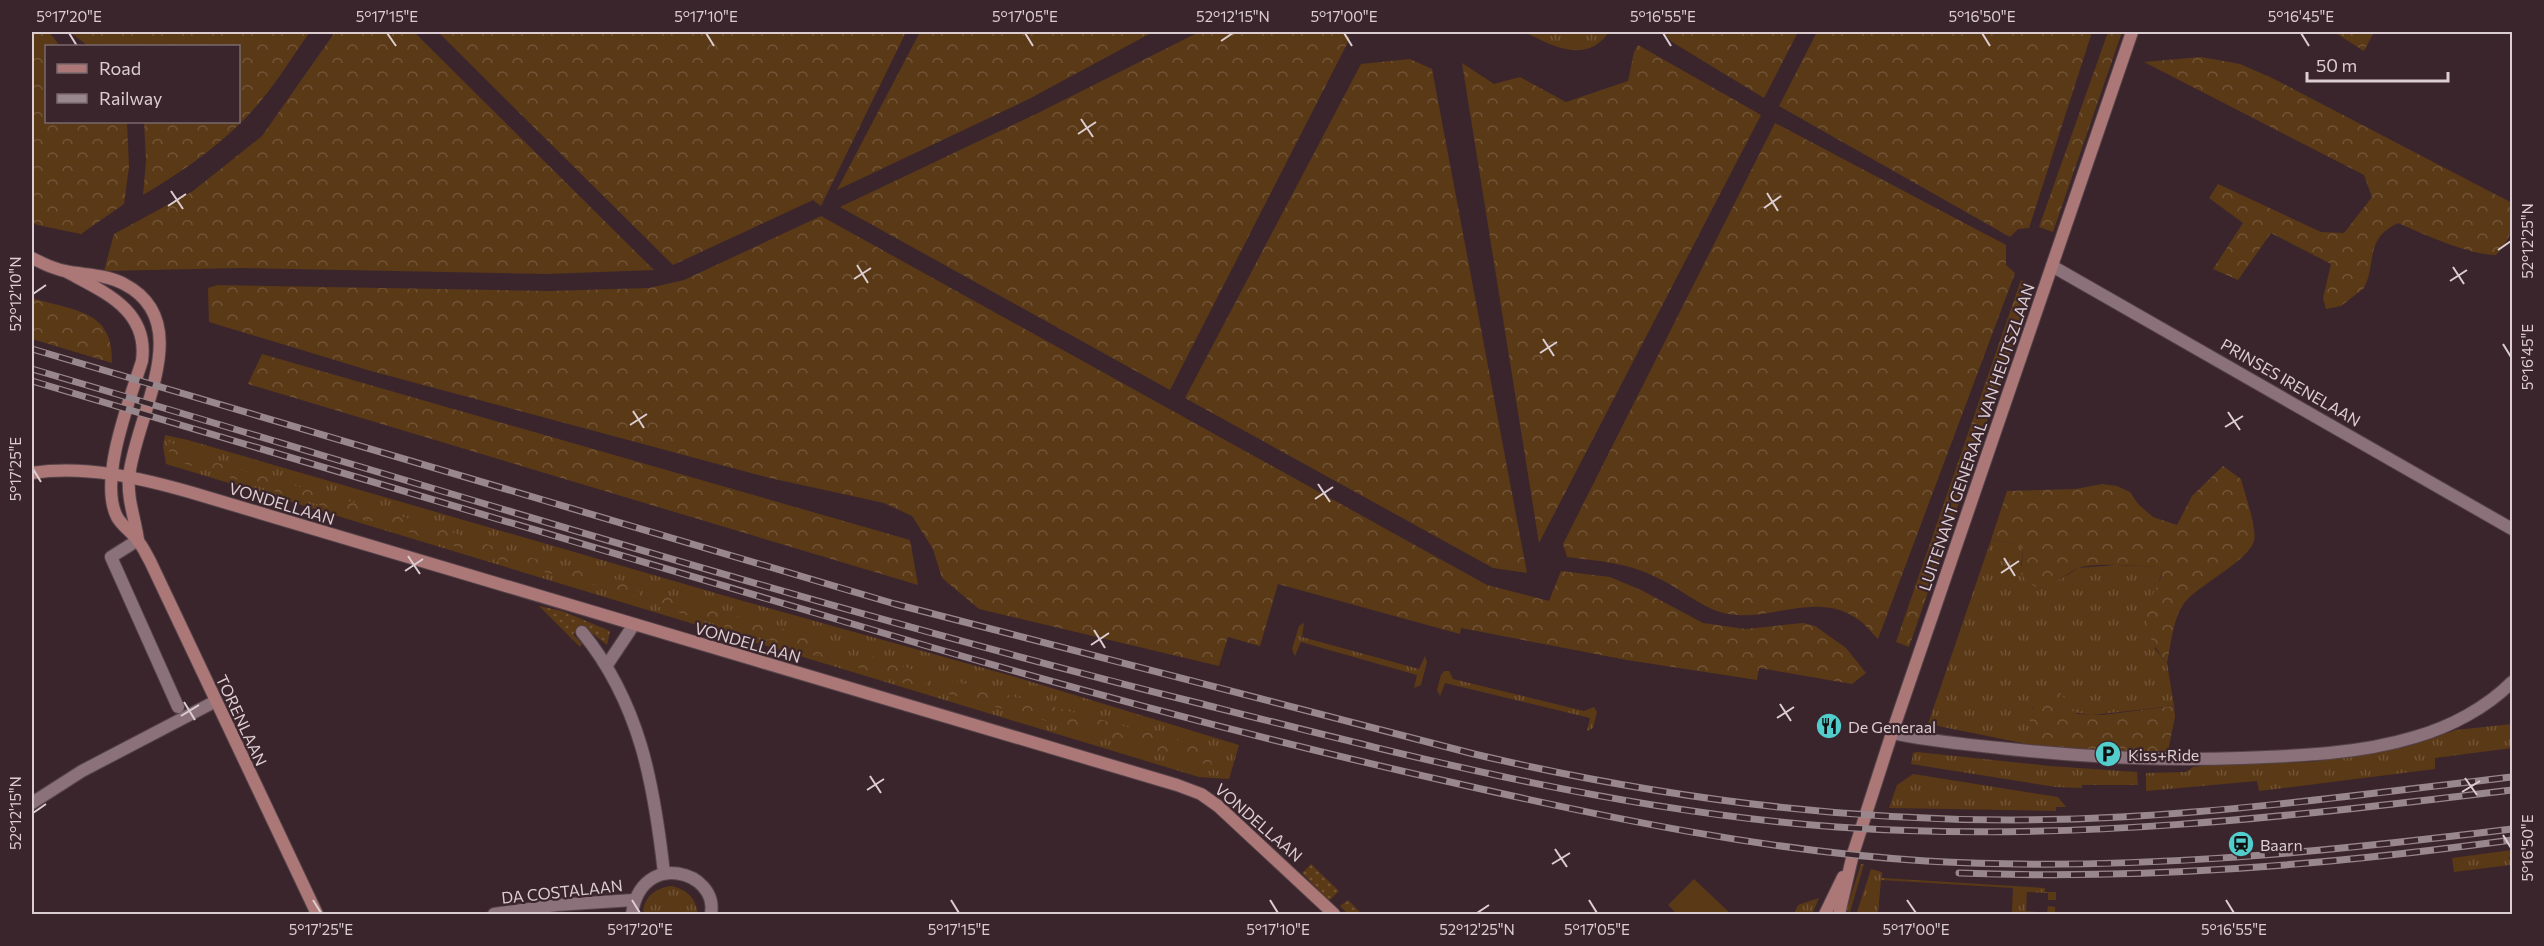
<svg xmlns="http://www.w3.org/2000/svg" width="2544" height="946" font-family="Commissioner,sans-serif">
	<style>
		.grass { fill: url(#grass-tufts) }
		.forest { fill: url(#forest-crowns) }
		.park { fill: #5a3916 }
		.garden { fill: url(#garden-dots) }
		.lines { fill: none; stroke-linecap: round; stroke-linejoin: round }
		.street-casing { stroke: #55434a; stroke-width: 14 }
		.secondary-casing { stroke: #55434a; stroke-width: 14 }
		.street { stroke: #8b7179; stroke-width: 12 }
		.secondary { stroke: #ac7877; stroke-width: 12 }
		.rail-casing { stroke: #98878c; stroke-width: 7 }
		.rail { stroke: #3b252c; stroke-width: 4.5; stroke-dasharray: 14; stroke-linecap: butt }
		.ticks { fill: none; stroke: #dbcdd1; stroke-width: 2 }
		.labels { text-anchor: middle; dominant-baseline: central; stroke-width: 4.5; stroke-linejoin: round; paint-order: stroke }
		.street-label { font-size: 16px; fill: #dbcdd1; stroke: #3b252c }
		.poi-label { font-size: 16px; fill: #dbcdd1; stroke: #3b252c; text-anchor: start }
		.neatline { fill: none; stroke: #dbcdd1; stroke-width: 2 }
		.ticks-label { font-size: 15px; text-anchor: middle; fill: #dbcdd1 }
	</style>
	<defs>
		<pattern id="grass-tufts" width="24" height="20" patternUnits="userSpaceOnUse" patternTransform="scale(1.5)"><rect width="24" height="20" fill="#5a3916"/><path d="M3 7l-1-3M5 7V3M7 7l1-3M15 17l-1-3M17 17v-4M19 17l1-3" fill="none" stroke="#715437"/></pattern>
		<pattern id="forest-crowns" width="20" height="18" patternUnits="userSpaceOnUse" patternTransform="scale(1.5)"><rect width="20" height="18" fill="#5a3916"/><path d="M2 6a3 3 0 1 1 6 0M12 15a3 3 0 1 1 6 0" fill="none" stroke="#715437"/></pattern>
		<pattern id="garden-dots" width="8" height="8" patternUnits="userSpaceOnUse" patternTransform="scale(1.5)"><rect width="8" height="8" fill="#5a3916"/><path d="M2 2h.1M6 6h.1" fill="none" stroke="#715437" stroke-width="1.8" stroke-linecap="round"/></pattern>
	</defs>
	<rect width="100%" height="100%" fill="#3b252c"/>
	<g class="grass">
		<path d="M1525,32H1609C1586,65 1552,46 1525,32Z"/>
		<polygon points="165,435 188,440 729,597 1012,676 1239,745 1229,779 1199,777 166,464 163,446"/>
		<polygon points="1991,540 2019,544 2023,551 2021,566 2061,579 2078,568 2116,565 2158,567 2162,571 2157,589 2155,649 2167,663 2174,706 2092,715 2033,706 2027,744 1928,724"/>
		<polygon points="1304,623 1302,637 1419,669 1425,656 1427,662 1421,685 1414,688 1417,675 1301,642 1295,656 1292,649 1299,626"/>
		<polygon points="1444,671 1449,671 1453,679 1584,711 1594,707 1597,712 1593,728 1587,731 1590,718 1445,683 1440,696 1437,690 1441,675"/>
		<polygon points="2512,724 2512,748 2435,758 2435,769 2259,791 2257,781 2146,791 2146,773 2186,772 2193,767 2219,764 2311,762 2413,745 2456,730"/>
		<polygon points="1917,752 2050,766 2137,772 2138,785 2082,785 2082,788 2056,787 1911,764 1913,753"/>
		<polygon points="1913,774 2058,797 2066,807 2056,807 2056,811 1889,808 1897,785"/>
		<polygon points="2512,850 2512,856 2509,857 2510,865 2454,872 2452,858"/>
		<polygon points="1861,864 1864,864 1850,912 1846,911"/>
		<polygon points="1871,869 1882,872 1882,878 2045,888 2045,892 2056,892 2056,900 2048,900 2048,893 2027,892 2026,911 2047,913 2048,906 2055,907 2055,914 2012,912 2013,888 1881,880 1878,914 1857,912"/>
		<path d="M670,886C687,889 695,897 698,914H643C643,898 654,889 670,886Z"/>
		<polygon points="1819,898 1812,914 1794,914 1798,905"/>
	</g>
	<g class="forest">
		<polygon points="32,32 49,32 60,46 46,46 46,122 127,122 129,167 124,204 81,234 37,225 32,222"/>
		<path d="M70,32H310C293,55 278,81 259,103C227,141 185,170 143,195L146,161L144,122H238V46H88Z"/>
		<polygon points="335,32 414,32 654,270 547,274 239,268 104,271 114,234 193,191 262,136"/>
		<polygon points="438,32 906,32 821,206 813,200 673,265"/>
		<polygon points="920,32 1153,32 1029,99 837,190"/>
		<polygon points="1199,32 1344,32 1350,38 1170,390 840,207 1036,114"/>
		<polygon points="1663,32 1662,32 1798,32 1764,98 1672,42"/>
		<polygon points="1817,32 2092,32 2029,228 2018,229 2010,237 1779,106"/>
		<polygon points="2108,32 2122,32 2053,232 2039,227"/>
		<polygon points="2334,32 2374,32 2364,51"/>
		<polygon points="1638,45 1761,115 1539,543 1462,63 1494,84 1520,77 1566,102 1628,81 1634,52"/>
		<path d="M2201,57L2240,64L2272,78L2512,203C2513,227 2513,237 2496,255C2469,255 2423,234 2398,223C2364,239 2377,263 2364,288L2341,306L2326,309L2323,298L2331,264L2271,233L2238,280L2213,269L2243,223L2209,198L2218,184L2321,232L2344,233L2372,197L2364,175L2144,62Z"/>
		<polygon points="1410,59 1432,69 1527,573 1493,568 1185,398 1361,64"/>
		<path d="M1775,123L2006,245V265L2015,273L1878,639C1872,633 1866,625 1859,620C1815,588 1766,626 1720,612C1698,605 1681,589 1660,579C1630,563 1600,561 1567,557L1563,544Z"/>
		<polygon points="821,216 1487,585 1549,601 1561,571 1610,577 1641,590 1703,623 1745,629 1803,623 1815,626 1846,648 1866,673 1852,684 1759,668 1757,680 1627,660 1461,628 1460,634 1278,584 1260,646 1228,637 1219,666 979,609 942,578 933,549 912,516 884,503 770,478 371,371 209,322 208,288 218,285 548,291 649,288 684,280"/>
		<polygon points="2021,280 2034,285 1909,647 1896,642"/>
		<path d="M32,298C73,311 114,309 112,363L32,339Z"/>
		<polygon points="262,354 910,540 918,585 248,384"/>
		<polygon points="169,442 207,460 428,524 516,554 635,584 641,597 513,564 169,459"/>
		<path d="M2223,466L2241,479C2245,495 2257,527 2254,541C2249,560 2199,585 2185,602C2173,617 2171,645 2167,663C2153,646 2140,625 2149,602C2153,591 2161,584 2162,571L2158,567C2139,566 2094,562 2078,568C2066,573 2057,584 2044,587C2034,589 2027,581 2021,574L2023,551L2019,544L1991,540L2007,491L2076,489L2102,484L2117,486L2130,492L2139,505L2153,517L2177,525L2192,496Z"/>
		<polygon points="665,595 822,640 827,658 657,606"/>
		<polygon points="865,654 929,675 924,690 858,668"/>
		<polygon points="952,680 1210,749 1212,766 945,693"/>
		<path d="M2054,685L2077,714L2102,715L2174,706L2175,717L2168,751H2106L2027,744C2030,724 2030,690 2054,685Z"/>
	</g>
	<polygon class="park" points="1694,879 1731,914 1677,914 1668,905"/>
	<g class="garden">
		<polygon points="539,606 562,611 610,631 607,645 583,626 573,634 582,644 580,647"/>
		<polygon points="1311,864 1339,891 1329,901 1302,873"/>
		<polygon points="1348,900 1362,914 1348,914 1340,906"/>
	</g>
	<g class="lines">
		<g class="street-casing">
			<g id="street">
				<polyline points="2052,266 2512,529"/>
				<polyline points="138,540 111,557 178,707"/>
				<path d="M582,632C640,703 654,784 664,873"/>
				<polyline points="607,665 633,626"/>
				<path d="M1892,733C1928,741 1963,744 2000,748C2080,757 2159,761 2240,758C2298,756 2359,754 2415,737C2450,727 2486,708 2512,682"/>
				<polyline points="32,803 82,771 214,702"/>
				<polyline points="494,914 556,905 634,900"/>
				<path d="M632,914C641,849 719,871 711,914"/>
			</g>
		</g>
		<g class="secondary-casing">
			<g id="secondary">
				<path d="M32,258C44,264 56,270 70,272C88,275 108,275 124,284C198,322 135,416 129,477C127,499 135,518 138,540"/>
				<path d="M67,272C104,292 149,310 142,361C130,399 98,480 117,517C122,526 132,532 138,541C143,547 146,554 150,561L317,914"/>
				<path d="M32,473C86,465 141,478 193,493C521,592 849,687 1177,785L1201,794L1218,806L1334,914"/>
				<polyline points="1825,914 1843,877"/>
				<polyline points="1839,914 1853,854 1892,733 2132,32"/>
			</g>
		</g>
		<use href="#street" class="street"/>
		<use href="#secondary" class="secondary"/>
		<g class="rail-casing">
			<g id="rail">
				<path d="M32,349L895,604L1474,754C1686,804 1902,829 2120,817C2251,810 2382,792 2512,777"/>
				<path d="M32,369C420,483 806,605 1198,703C1411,757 1618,811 1837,827C2064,843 2288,817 2512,790"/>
				<path d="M32,381C330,469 628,558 927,646C1103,697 1280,744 1459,784C1613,819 1768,851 1926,861C2122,872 2318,853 2512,829"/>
				<path d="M1959,873C2146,880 2327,865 2512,840"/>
			</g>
		</g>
		<use href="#rail" class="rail"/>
	</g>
	<path class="ticks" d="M69,33L77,46M387,33L396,46M706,33L714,46M1025,33L1033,46M1344,33L1352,46M1663,33L1671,46M1982,33L1990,46M2301,33L2309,46M1221,41L1233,33M1081,119L1093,137M1078,134L1096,122M171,191L183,209M1767,193L1778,211M168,206L186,194M1764,208L1781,196M2498,250L2511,241M857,265L868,283M2453,267L2464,284M854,279L871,268M2450,281L2467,270M33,294L46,285M1543,339L1554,356M2503,344L2511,357M1540,353L1557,342M633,411L644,428M2228,412L2240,430M630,425L647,414M2225,427L2243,416M33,469L41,482M1318,484L1330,502M1315,499L1333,487M408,556L420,574M2004,558L2015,576M405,571L423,559M2001,573L2019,561M1094,630L1105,648M1091,645L1109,633M184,702L195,720M1780,704L1791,721M181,716L199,705M1777,718L1794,707M870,776L881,793M2465,778L2477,795M867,790L884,779M2462,792L2480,781M33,813L46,804M2503,835L2511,848M1555,849L1567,867M1552,864L1570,853M313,900L321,913M632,900L640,913M951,900L959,913M1270,900L1278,913M1589,900L1597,913M1907,900L1916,913M2226,900L2234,913M1477,913L1489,905"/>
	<defs>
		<g id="restaurant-disc" transform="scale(1.35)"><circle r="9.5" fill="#52cdcc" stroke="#3b252c"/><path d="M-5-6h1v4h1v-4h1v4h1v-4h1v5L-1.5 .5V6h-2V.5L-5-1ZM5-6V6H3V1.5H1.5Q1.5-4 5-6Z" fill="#111"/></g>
		<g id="parking-disc" transform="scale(1.35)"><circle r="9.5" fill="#52cdcc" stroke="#3b252c"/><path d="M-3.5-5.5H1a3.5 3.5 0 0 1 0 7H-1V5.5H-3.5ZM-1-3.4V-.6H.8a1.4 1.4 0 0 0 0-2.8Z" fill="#111"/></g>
		<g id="station-disc" transform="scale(1.35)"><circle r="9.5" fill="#52cdcc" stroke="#3b252c"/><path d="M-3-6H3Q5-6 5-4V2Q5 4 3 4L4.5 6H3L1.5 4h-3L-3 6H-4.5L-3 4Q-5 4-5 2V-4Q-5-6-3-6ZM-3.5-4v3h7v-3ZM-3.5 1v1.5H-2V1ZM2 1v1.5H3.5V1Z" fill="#111"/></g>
	</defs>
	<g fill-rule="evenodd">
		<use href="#restaurant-disc" x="1829" y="726"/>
		<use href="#parking-disc" x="2108" y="754"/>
		<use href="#station-disc" x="2241" y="844"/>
	</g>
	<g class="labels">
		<g class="street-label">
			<text transform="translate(2291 382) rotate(30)">PRINSES IRENELAAN</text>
			<text transform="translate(1976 437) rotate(-71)">LUITENANT GENERAAL VAN HEUTSZLAAN</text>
			<text transform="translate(282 503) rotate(17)">VONDELLAAN</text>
			<text transform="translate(748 642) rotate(16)">VONDELLAAN</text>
			<text transform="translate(242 720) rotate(65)">TORENLAAN</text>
			<text transform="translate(1259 822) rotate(41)">VONDELLAAN</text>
			<text transform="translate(562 891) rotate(-6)">DA COSTALAAN</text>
		</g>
		<g class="poi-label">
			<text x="1848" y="726">De Generaal</text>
			<text x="2128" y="754">Kiss+Ride</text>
			<text x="2260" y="844">Baarn</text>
		</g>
	</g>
	<rect width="2544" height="946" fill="none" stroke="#3b252c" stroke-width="66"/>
	<rect x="45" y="45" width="195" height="78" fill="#3b252c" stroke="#7b686e" stroke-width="1.5"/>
	<rect x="57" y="64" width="30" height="9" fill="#ac7877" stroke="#7b686e" stroke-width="1.5"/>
	<text x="99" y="75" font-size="18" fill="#dbcdd1">Road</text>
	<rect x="57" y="94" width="30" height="9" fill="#98878c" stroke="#7b686e" stroke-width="1.5"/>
	<text x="99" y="105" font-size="18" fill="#dbcdd1">Railway</text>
	<path d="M2307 72v9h141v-9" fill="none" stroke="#dbcdd1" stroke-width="3"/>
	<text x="2316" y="72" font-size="18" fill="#dbcdd1" stroke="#3b252c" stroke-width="4.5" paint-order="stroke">50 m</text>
	<rect x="33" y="33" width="2478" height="880" class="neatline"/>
	<g class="ticks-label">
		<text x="69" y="22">5°17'20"E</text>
		<text x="387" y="22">5°17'15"E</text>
		<text x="706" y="22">5°17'10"E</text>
		<text x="1025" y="22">5°17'05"E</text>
		<text x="1233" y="22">52°12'15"N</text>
		<text x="1344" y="22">5°17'00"E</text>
		<text x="1663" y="22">5°16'55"E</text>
		<text x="1982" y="22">5°16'50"E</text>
		<text x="2301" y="22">5°16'45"E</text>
		<text transform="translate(2528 241) rotate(-90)" y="5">52°12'25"N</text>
		<text transform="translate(16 294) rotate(-90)" y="5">52°12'10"N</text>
		<text transform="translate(2528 357) rotate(-90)" y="5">5°16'45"E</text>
		<text transform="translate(16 469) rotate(-90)" y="5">5°17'25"E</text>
		<text transform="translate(16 813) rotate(-90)" y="5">52°12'15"N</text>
		<text transform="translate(2528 848) rotate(-90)" y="5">5°16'50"E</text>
		<text x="321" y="935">5°17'25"E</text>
		<text x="640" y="935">5°17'20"E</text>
		<text x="959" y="935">5°17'15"E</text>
		<text x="1278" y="935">5°17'10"E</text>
		<text x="1477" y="935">52°12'25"N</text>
		<text x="1597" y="935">5°17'05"E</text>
		<text x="1916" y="935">5°17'00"E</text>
		<text x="2234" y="935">5°16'55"E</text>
	</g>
</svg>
